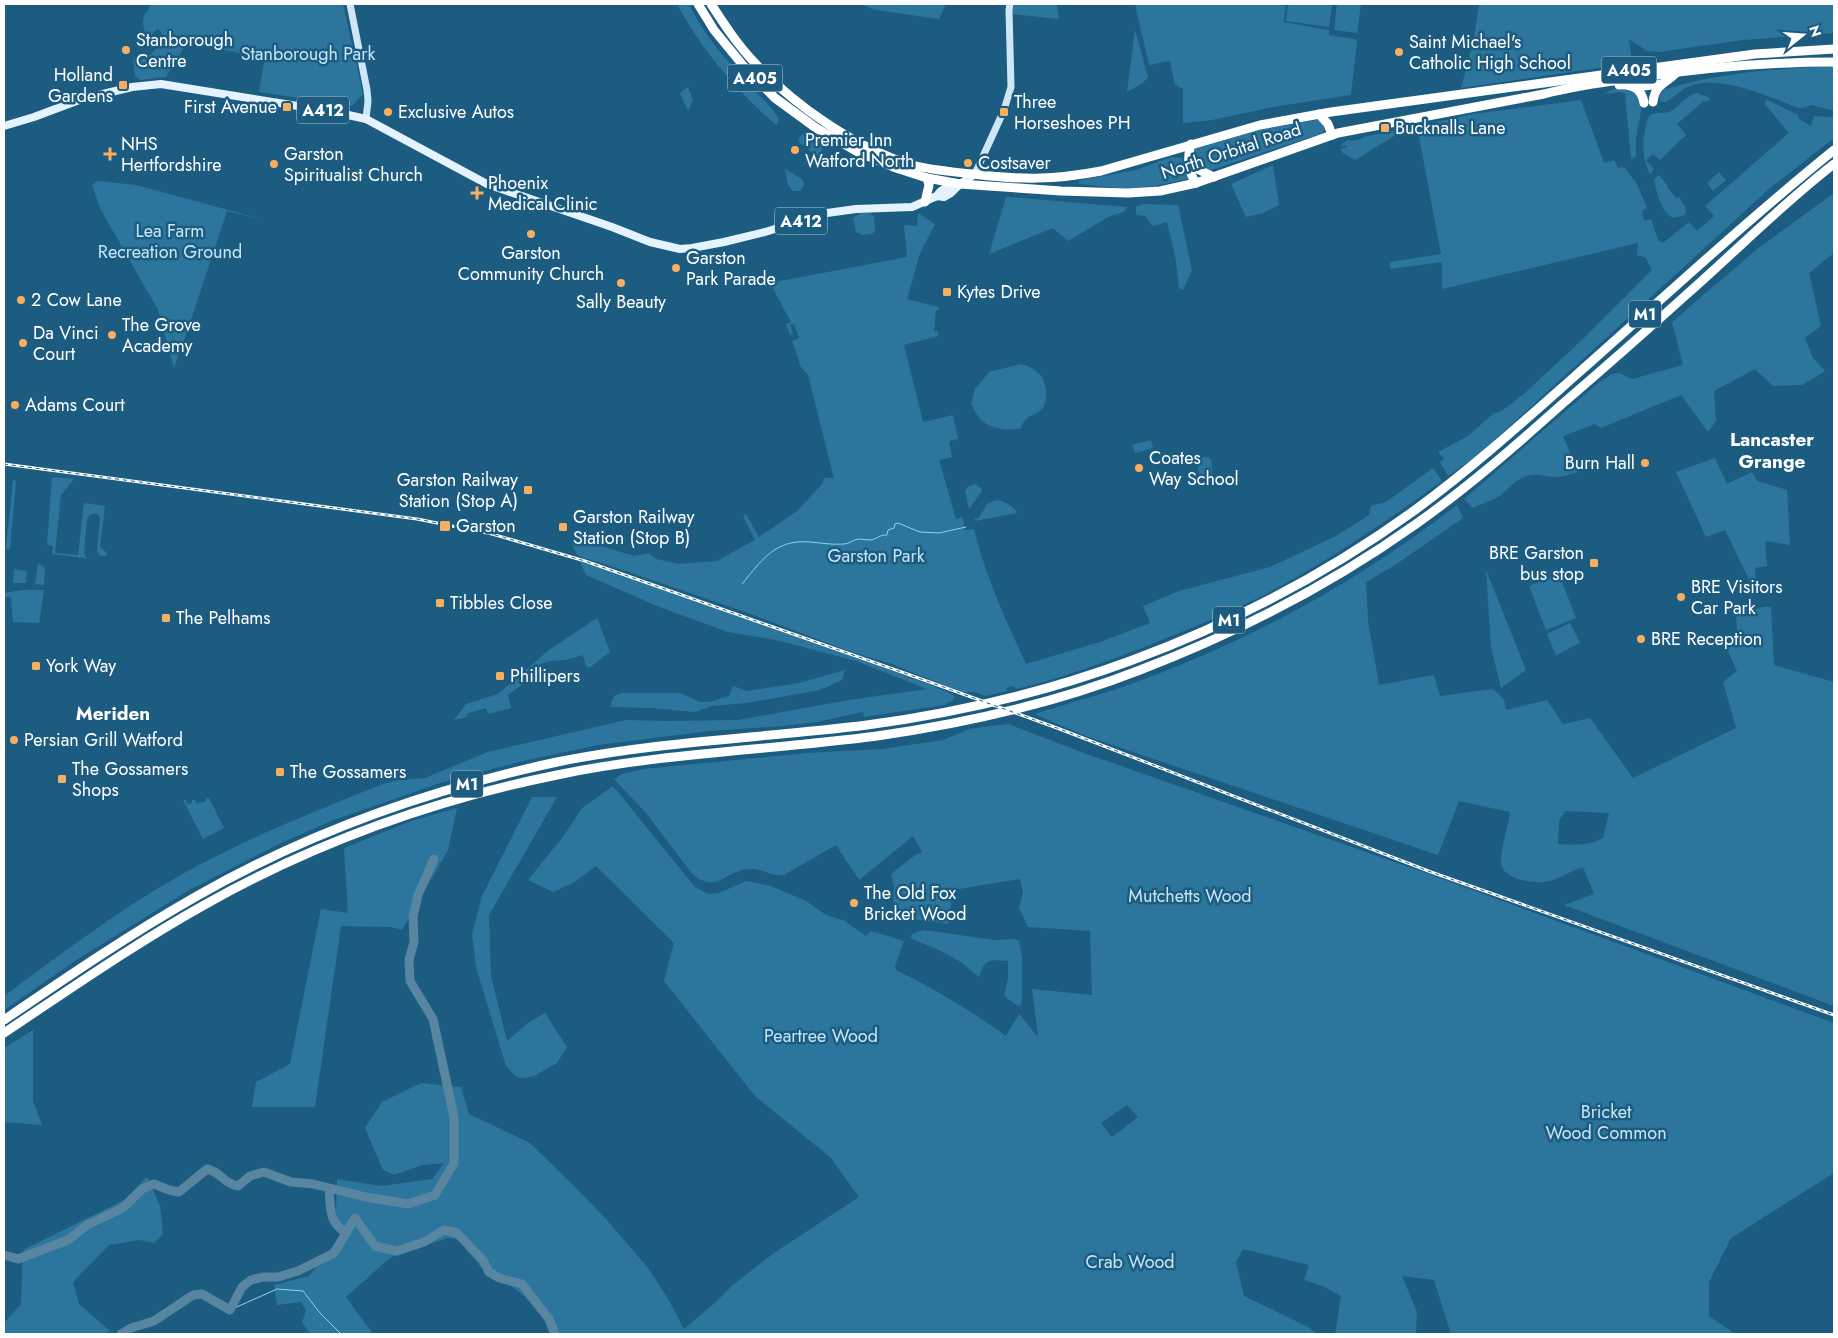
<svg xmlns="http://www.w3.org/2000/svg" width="1838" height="1338" font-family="Jost,sans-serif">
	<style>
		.green { fill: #2c769d; fill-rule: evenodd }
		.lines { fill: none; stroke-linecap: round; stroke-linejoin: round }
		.stream { stroke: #95ceeb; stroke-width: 1 }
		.river { stroke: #58859f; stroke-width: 9 }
		.secondary { stroke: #cde7f7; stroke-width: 7 }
		.primary { stroke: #e5f3fe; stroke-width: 8 }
		.highway { stroke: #fff; stroke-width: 9 }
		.rail-casing { stroke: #fff; stroke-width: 3 }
		.rail { stroke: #1d5c81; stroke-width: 1; stroke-dasharray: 4; stroke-linecap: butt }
		.poi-dot { fill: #f9af60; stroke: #1d5c81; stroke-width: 2 }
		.labels { text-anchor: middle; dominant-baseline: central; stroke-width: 5; stroke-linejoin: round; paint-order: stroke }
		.shield { fill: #1d5c81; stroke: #bbced9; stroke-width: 1 }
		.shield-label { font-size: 16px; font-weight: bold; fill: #fff }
		.poi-label { font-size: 18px; fill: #fff; stroke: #1d5c81; text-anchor: start }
		.park-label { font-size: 18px; fill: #c6e6f7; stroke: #1d5c81 }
		.street-label { font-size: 18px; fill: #fff; stroke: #1d5c81 }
		.neighbourhood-label { font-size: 19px; font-weight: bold; fill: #fff; stroke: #1d5c81 }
	</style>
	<rect width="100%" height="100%" fill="#1d5c81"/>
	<g class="green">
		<path d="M150,4H343L363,94L352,106L259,92L264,62L263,58L187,42L166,77L140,80L135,76L133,59L136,56H149C156,49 163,42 161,32L157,29L151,35H146C142,24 141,16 150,8Z"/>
		<path d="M677,4H689C708,45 744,78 774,111L779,119L776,125C736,90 702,51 677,4Z"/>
		<polygon points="860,4 946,4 939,19 876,10"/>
		<polygon points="1014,4 1057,4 1059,19 1012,14"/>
		<polygon points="1135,4 1286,4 1284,22 1329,30 1329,35 1354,39 1357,41 1351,95 1273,107 1212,120 1183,123 1183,89 1175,85 1170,61 1149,65"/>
		<polygon points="1288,4 1332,4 1329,27 1286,21"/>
		<polygon points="1337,4 1361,4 1357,33 1334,30"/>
		<polygon points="1479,4 1834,4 1834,33 1743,40 1659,52 1647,51 1629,39 1632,63 1461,88 1474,39"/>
		<polygon points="1135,30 1148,77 1143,83 1127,92"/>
		<path d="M1834,66V111L1811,105L1803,108H1798C1770,97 1722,75 1692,85C1681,89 1675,97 1666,102H1661L1659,98L1663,90C1719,72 1777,69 1834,66Z"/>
		<polygon points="688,87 693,100 688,111 680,93"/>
		<path d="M1619,88C1651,93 1640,112 1637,133C1635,141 1636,149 1636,157L1631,159L1625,93L1620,92L1604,94L1612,90Z"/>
		<path d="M1697,93L1711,98L1706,102L1704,101L1677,124L1686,135L1660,160L1653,154L1646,160L1654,169L1650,174C1641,157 1642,134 1649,116C1655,111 1662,114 1669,112C1679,108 1682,98 1697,93Z"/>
		<polygon points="1766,99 1798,115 1799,119 1811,126 1814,116 1833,117 1834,113 1834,138 1769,189 1477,456 1448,476 1440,462 1444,459 1438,452 1468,436 1493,414 1503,410 1526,392 1585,337 1652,270 1646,258 1637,255 1638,243 1442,289 1442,262 1390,269 1390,262 1441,254 1417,126 1473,114 1581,100 1604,163 1614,160 1619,169 1620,167 1625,168 1637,184 1647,208 1642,211 1644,221 1651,219 1658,240 1663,243 1689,222 1697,231 1714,216 1705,206 1789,133 1765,104"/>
		<path d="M1316,120H1318L1325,126L1323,133L1320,134L1211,170C1202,169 1197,166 1192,159L1194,148L1239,134Z"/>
		<polygon points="1407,128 1355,160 1344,154 1340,149 1347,147 1346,145 1339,147 1346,141 1350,140 1352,141 1361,139 1363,137"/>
		<polygon points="804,134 822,146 822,161 798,141 801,135"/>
		<polygon points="1171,157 1182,158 1187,169 1188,179 1154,186 1129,189 1079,184 1079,181 1082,180 1136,170"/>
		<polygon points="1273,165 1279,205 1263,213 1246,217 1231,184"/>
		<polygon points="785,169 803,180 804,185 800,191 793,191 788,185"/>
		<polygon points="1719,172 1726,180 1713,191 1707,183"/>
		<path d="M1659,175L1668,186L1667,187L1676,198L1679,197L1686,209L1685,215L1673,218C1661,211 1657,193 1654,180Z"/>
		<polygon points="97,181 136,185 262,219 227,211 190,323 174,368 158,310 101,210 92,185"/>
		<path d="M1834,193V253L1809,273L1821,326L1805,338L1813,358L1825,371L1802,385L1773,386L1755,369L1714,391L1716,421L1708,432L1681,395L1601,428L1595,424L1563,436L1578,472C1570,474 1563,477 1555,477C1546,477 1539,473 1531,475C1515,477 1508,492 1495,499C1488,502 1480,504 1473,508L1464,499L1597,384L1612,374L1619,373L1632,379L1683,365L1672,322L1757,249Z"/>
		<polygon points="1006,197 1022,198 1127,207 1124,212 1110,216 1068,241 1053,228 989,254"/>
		<polygon points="1142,204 1178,205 1192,270 1183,290 1179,288 1175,255 1167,222 1153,226 1145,216 1136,215 1136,207"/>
		<polygon points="861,213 870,213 874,217 875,231 872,234 862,235 856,232 853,218"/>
		<path d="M918,213L935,224L920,253L907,299L938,307L939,310H936L934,331H938V336L904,345L923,422L953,415L958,439L949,441L952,457L939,460L956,519L963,517L965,530L974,529C985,575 1006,621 1026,664L1100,642L1150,623L1143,606L1179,591L1270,567L1338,535L1369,515L1371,506L1386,502L1433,468L1442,481C1384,523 1324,564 1260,597C1221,616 1182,632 1142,648C1100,664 1059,679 1016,689L1013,686L1006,688L1007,691L985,696L975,692H961L889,663L851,652L751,614L617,568L578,556L571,543L581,540L634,556L649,553L656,559L679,564L717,561L755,540L743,516L746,514L759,537L797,511L823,483L824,478H834L808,375L801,367L792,341L799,338L794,324L790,325L793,334L790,335L786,324L791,322L770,283L907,257L904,225L917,226Z"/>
		<path d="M1021,364C1026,365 1031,367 1035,370C1037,372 1042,376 1043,379C1047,387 1048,404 1041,410C1032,417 1026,415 1021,428C1010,432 991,428 982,421C978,417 974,409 971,404L975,389L989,372Z"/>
		<polygon points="1151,440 1153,448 1135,453 1132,445"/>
		<polygon points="1208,457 1211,459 1212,474 1200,478 1196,458"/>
		<polygon points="1715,458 1727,484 1752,472 1757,481 1787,490 1790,545 1765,541 1767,566 1755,568 1757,592 1755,592 1725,530 1706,537 1676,472"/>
		<polygon points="52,477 74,479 61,495 55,553 78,555 84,503 105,506 100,547 107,553 106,556 100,556 97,551 100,519 99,515 95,513 90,515 87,519 84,552 86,557 91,559 52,554 53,546 47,545"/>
		<polygon points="13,480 16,481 10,549 6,549"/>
		<polygon points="975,484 981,488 982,491 969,509 965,491 969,486"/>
		<path d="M996,500C1003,500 1015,507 1017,513L975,521V518L978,519L987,504Z"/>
		<path d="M1457,505L1463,518L1395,565L1366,582L1368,621L1379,685L1434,675L1440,696L1493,689L1504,699L1506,710L1547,700L1563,724L1590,718L1633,778L1736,728L1723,682L1737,671L1726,647L1738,639L1736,616L1763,607H1771L1774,665L1834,682V1006L1564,905L1594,894L1583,867C1572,871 1561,877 1550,881C1537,885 1501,880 1501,862C1501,846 1508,828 1510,812L1459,801L1438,855L1086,736L1034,714C1070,703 1107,693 1142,680C1255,638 1362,579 1457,505ZM1565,811L1609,813L1603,838C1589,846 1574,845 1558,844L1559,821Z"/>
		<path d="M580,562L598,566L931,685L955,696L952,701L944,705L864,717L863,712L817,722L783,726L710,731L598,745L523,761L443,782L380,804L331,821L279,844L189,890L78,959L4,1010V996C61,954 117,911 179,876C244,839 313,812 383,784L399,780L425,778L488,752L626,720L670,721L738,720L849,700L927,689L856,661L776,640L728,632L657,606L586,575Z"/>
		<polygon points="38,563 45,568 44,585 35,584"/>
		<polygon points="14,569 27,571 26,583 13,583"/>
		<polygon points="1486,570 1526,670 1501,688 1491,647"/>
		<polygon points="1559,574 1576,618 1546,630 1529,586"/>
		<polygon points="22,590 44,590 39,623 13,622 11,597 4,597 4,593"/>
		<polygon points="597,618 610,652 589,668 586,666 583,655 566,660 550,661 540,664 541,670 508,695 511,708 488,714 486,708 466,714 467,717 454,720 466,704 498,694 549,650"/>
		<polygon points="1570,623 1580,643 1556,655 1547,634"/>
		<polygon points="845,670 842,680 820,690 746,703 712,706 695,712 651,708 610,707 614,696 622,693 680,693 700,702 709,702 729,696 733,686 747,691 799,683"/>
		<path d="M1008,724L1084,753L1434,876L1834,1023V1173L1731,1238L1709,1282V1316L1735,1334H1451L1434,1280L1402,1276L1417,1312L1416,1334H1335L1341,1296L1323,1286L1304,1280L1309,1265L1243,1249L1236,1262L1244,1296L1308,1327L1317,1334H550L544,1318L523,1295L507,1283L491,1279L457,1239L447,1238L391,1257L346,1297L373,1334H310L302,1322L306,1311L301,1302L277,1305L274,1285L309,1276L340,1237L336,1212L337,1179L381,1186L432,1179L444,1163L423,1165L394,1175L383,1170L365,1128L382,1102L421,1083L461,1087L469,1114L530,1143L577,1189L606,1219L648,1268L667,1297L684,1329L716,1302L734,1284L774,1253L859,1197L830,1157L755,1096L664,981L674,943L596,866L573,883L553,892L528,880L562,838L582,808L613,786L695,887L708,894L719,893L746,881L771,886L806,901L826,915L845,921L866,936L871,931L904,941L895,966L896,970C935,989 971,1011 1006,1036L1019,1014L1038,1037L1032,989L1092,995L1090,931L1028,927L1019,908L1023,892L1020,879L953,890L948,924L893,916L894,886L891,874L914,856L922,852L913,836L859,880L836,845L784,875C772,877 762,868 750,869C724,870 720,894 693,875L646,813L614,779L622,774L643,769L807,753L882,749L943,740L969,729ZM1127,1105L1138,1117L1112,1137L1101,1123Z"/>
		<polygon points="532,797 557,797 489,915 491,976 507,1041 528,1023 545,1013 567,1047 557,1063 534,1076 523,1078 517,1077 506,1066 476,967 472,934 482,896"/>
		<polygon points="206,798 209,798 224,828 203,839 183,800 186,800 187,804 192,803 192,800 195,800 196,803 206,802"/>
		<polygon points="457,808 448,850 402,930 391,927 341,926 315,1107 252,1107 256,1082 290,1064 321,909 348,913 344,848 414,820"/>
		<path d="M923,930L995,940L1015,939L1019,941L1022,957V1000L1021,1005L1018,1006L1004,996L1008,979V961C989,959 984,959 979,977L961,962L939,950L910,938L912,934Z"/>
		<polygon points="33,1030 33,1101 42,1125 4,1122 4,1048"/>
		<polygon points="147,1177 160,1206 163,1234 154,1243 139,1240 109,1245 73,1282 79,1304 110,1331 104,1334 4,1334 4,1323 21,1304 23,1250 124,1200"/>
	</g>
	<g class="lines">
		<g class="stream">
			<path d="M742,584C762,560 775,539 810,542C822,543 832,545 844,544C849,544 853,540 858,539C862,539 866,540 870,540C878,539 878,535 887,535L888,530L894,528L895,524L898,523L920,532L939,533L966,527"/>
			<polyline points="230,1310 277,1289 303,1291 320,1313 341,1334"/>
		</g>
		<g class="river">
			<path d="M329,1189C331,1208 328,1223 347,1233"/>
			<path d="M4,1255L18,1259L68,1240L87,1225L123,1208L142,1189L154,1184L169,1190L179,1192L207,1169C221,1172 224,1184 238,1186L250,1176L264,1172L291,1182L313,1184L366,1197L408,1204L435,1195L454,1163V1117L433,1019L410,981L409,960L414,942L413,917L418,895L434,859"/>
			<polyline points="121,1334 131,1328 154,1321 193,1295 202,1294 230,1310 242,1287 251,1280 263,1277 278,1277 298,1271 334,1253 355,1218 375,1246 397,1251 424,1242 444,1230 457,1233 483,1260 489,1272 499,1278 522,1284 549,1319 555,1334"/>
		</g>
		<g class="secondary">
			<polyline points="350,4 367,90 368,101 366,119"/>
			<polyline points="975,174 1004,110 1011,87 1009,10 1010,4"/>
		</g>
		<g class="primary">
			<polyline points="4,126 34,117 82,99 132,87 161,84 335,112 366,119 487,184 612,227 650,242 680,249 692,248 724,242 765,232 827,213 856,209 912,207 937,196 944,197 951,193 960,184 975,174"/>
			<path d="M937,196C942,187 949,187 958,185"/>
		</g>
		<g class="highway">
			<path d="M698,4L714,30L746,69L775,98L816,128L858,152L896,168L927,178L960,184L1061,191L1128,193L1160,191L1196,183L1338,133L1544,94C1574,86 1605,82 1635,78C1701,68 1768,62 1834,62"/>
			<path d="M711,4C724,24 737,44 754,62C794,105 855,148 912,165C932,170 952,172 973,174C1020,180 1054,180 1101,171L1260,125L1331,112L1755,54L1834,49"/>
			<path d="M1619,85C1632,84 1642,89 1644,103"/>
			<polyline points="1635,87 1661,84"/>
			<path d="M1653,102C1655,84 1666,84 1677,72"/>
			<polyline points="1319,114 1328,124 1332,135"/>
			<path d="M1191,144C1187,157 1188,172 1196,183"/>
			<polyline points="1189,160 1195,168 1214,177"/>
			<polyline points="925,202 929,185 927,178"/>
			<path d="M4,1020C67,977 130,934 197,896C309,832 431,789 557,762C659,741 764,738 867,725C957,713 1046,692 1130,661C1231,624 1328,573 1415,510C1471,469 1523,422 1575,376C1661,300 1745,222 1834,150"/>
			<path d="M4,1033C70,989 136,943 206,904C315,843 434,800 557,775C662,753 771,750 877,736C967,723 1056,703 1140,670C1237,633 1330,585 1416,524C1467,488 1514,447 1561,405C1603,369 1645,332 1686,295C1735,252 1782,204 1834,164"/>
		</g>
		<g class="rail-casing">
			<polyline id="rail" points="4,464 417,519 492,534 585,561 910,675 1057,728 1431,872 1834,1015"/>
		</g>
		<use href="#rail" class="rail"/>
	</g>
	<g class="poi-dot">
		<circle cx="126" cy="50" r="5"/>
		<circle cx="1399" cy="52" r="5"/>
		<rect x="118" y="80" width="10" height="10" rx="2.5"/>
		<rect x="282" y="102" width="10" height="10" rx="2.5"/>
		<circle cx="388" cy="112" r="5"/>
		<rect x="999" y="107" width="10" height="10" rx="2.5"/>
		<rect x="1380" y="123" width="10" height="10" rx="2.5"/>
		<circle cx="795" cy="150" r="5"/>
		<path d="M107.5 146.5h5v5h5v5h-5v5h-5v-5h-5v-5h5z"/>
		<circle cx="968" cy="163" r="5"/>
		<circle cx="274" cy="164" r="5"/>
		<path d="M474.5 185.5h5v5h5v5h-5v5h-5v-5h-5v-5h5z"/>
		<circle cx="531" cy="234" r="5"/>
		<circle cx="676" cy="268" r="5"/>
		<circle cx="621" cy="283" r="5"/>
		<rect x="942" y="287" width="10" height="10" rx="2.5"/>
		<circle cx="21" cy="300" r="5"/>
		<circle cx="112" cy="335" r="5"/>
		<circle cx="23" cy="343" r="5"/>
		<circle cx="15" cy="405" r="5"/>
		<circle cx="1645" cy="463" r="5"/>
		<circle cx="1139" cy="468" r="5"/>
		<rect x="523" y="485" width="10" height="10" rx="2.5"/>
		<rect x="439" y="520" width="12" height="12" rx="2.5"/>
		<rect x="558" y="522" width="10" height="10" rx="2.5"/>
		<rect x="1589" y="558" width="10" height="10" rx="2.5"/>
		<circle cx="1681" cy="597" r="5"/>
		<rect x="435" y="598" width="10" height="10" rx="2.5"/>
		<rect x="161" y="613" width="10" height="10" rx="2.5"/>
		<circle cx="1641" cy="639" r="5"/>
		<rect x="31" y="661" width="10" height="10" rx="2.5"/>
		<rect x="495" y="671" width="10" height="10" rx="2.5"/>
		<circle cx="14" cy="740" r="5"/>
		<rect x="275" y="767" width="10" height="10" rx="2.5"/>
		<rect x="57" y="774" width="10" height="10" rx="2.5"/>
		<circle cx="854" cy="903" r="5"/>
	</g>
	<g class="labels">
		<g class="shield">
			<rect x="1601.5" y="56.5" width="55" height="27" rx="4"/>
			<rect x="727.5" y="64.5" width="55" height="27" rx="4"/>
			<rect x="297" y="96.5" width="52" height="27" rx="4"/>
			<rect x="775" y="207.5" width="52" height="27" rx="4"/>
			<rect x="1629" y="300.5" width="32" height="27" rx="4"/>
			<rect x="1213" y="606.5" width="32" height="27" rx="4"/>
			<rect x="451" y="770.5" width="32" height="27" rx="4"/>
		</g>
		<g class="shield-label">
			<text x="1629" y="70">A405</text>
			<text x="755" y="78">A405</text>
			<text x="323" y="110">A412</text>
			<text x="801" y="221">A412</text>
			<text x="1645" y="314">M1</text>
			<text x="1229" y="620">M1</text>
			<text x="467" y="784">M1</text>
		</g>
		<g class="poi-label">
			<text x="136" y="40">Stanborough<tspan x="136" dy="21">Centre</tspan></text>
			<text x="1409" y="42">Saint Michael's<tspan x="1409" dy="21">Catholic High School</tspan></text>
			<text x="113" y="75" text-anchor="end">Holland<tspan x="113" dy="21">Gardens</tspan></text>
			<text x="1014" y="102">Three<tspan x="1014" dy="21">Horseshoes PH</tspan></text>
			<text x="277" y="107" text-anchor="end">First Avenue</text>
			<text x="398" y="112">Exclusive Autos</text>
			<text x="1395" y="128">Bucknalls Lane</text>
			<text x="805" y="140">Premier Inn<tspan x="805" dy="21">Watford North</tspan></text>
			<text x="121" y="144">NHS<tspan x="121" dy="21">Hertfordshire</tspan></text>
			<text x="284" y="154">Garston<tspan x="284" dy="21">Spiritualist Church</tspan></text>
			<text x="978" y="163">Costsaver</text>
			<text x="488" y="183">Phoenix<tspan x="488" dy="21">Medical Clinic</tspan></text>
			<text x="531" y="253" text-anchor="middle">Garston<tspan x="531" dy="21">Community Church</tspan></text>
			<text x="686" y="258">Garston<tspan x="686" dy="21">Park Parade</tspan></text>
			<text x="957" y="292">Kytes Drive</text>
			<text x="31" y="300">2 Cow Lane</text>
			<text x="621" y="302" text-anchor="middle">Sally Beauty</text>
			<text x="122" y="325">The Grove<tspan x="122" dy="21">Academy</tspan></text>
			<text x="33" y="333">Da Vinci<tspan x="33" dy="21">Court</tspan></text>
			<text x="25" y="405">Adams Court</text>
			<text x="1149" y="458">Coates<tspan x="1149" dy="21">Way School</tspan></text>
			<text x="1635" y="463" text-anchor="end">Burn Hall</text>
			<text x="518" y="480" text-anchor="end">Garston Railway<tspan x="518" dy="21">Station (Stop A)</tspan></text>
			<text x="573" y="517">Garston Railway<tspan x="573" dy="21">Station (Stop B)</tspan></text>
			<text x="456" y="526">Garston</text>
			<text x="1584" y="553" text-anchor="end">BRE Garston<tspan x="1584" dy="21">bus stop</tspan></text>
			<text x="1691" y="587">BRE Visitors<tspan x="1691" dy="21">Car Park</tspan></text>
			<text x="450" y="603">Tibbles Close</text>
			<text x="176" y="618">The Pelhams</text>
			<text x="1651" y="639">BRE Reception</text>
			<text x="46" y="666">York Way</text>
			<text x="510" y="676">Phillipers</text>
			<text x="24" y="740">Persian Grill Watford</text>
			<text x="72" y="769">The Gossamers<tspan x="72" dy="21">Shops</tspan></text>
			<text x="290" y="772">The Gossamers</text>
			<text x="864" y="893">The Old Fox<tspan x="864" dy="21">Bricket Wood</tspan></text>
		</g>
		<g class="park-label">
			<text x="308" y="54">Stanborough Park</text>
			<text x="170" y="231">Lea Farm<tspan x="170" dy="21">Recreation Ground</tspan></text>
			<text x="876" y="556">Garston Park</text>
			<text x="1190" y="896">Mutchetts Wood</text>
			<text x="821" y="1036">Peartree Wood</text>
			<text x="1606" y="1112">Bricket<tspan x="1606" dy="21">Wood Common</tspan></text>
			<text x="1130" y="1262">Crab Wood</text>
		</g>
		<g class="street-label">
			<text transform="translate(1231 151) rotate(-18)">North Orbital Road</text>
		</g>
		<g class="neighbourhood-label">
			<text x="1772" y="439">Lancaster<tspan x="1772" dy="22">Grange</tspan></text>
			<text x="113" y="713">Meriden</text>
		</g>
	</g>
	<rect width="1838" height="1338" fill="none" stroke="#ffffff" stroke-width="10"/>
	<g transform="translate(1803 35) rotate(73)" stroke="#1d5c81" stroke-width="4" paint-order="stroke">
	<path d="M0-4L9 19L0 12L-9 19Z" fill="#ffffff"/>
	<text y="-8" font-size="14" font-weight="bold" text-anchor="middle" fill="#ffffff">N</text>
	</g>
</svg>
